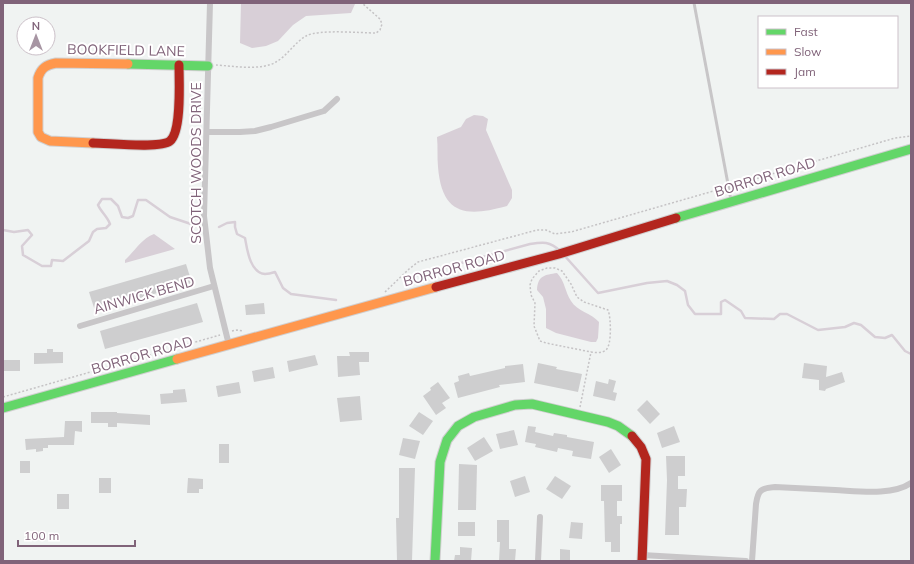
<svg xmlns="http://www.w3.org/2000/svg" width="914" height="564" font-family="Mulish,sans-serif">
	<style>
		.water { fill: #d8cfd7 }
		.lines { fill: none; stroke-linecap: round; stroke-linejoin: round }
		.stream { stroke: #d8cfd7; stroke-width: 2.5 }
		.building { fill: #cececf }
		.fast-casing { stroke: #d0cfd0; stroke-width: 11 }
		.slow-casing { stroke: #d0cfd0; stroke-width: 11 }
		.jam-casing { stroke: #d0cfd0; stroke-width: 11 }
		.path { stroke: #c5c3c5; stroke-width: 1.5; stroke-dasharray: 2 2; stroke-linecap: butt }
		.lane { stroke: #c8c6c8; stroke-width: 3 }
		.street { stroke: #c8c6c8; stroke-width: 6 }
		.fast { stroke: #63d668; stroke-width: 9 }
		.slow { stroke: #ff974d; stroke-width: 9 }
		.jam { stroke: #b3261e; stroke-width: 9 }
		.labels { text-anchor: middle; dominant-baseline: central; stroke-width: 4; stroke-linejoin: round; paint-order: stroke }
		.street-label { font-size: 14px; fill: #806379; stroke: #fff }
	</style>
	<rect width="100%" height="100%" fill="#f0f3f2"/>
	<g class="water">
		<polygon points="241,3 354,3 355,4 351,13 306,16 293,25 278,41 266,46 252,48 240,43"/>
		<path d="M474,115L483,116L488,119L486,130L512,190V198L507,206C467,217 442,216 438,167C437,157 438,147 437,137L461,127L466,119Z"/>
		<path d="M154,234L175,249L125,263V260C135,251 141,239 154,234Z"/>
		<path d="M557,273C565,281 565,292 571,301C577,311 591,313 599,322L598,338L596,342H591L556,333L546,328V309L543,297L537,290C538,275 545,275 557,273Z"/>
	</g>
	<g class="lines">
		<g class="stream">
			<path d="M219,227L227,223L235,222V227L237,234L245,238C247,249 250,273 265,274C268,274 272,273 275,272L283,288L291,294L336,300"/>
			<path d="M3,230L14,232L28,230L32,235L22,246L23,255L42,266H51L52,260L63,261L89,241L93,232L97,229L106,228L110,224C107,216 101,212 98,205L102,199H111L118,206L122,217L128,218L133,216L138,200H146L170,217L194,225"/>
			<polyline points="563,254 598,293 647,283 667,281 677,285 685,291 688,305 695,314 721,314 721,302 725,300 741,311 745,318 774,319 780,314 787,314 818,330 845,327 854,323 861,325 875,337 885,338 892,335 905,351 911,354"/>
			<path d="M404,280L414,276L530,244C543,242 550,241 560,251"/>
		</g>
	</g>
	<g class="building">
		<polygon points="186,264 192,283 95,311 89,292"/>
		<polygon points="197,303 203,322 105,349 100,331"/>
		<polygon points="264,303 265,314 246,315 245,305"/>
		<polygon points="47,349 53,349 53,352 63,352 63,363 34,364 34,353 47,353"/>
		<polygon points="349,352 369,352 369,362 359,362 360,375 338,377 337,356 350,356"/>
		<polygon points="315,355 318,365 289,372 287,361"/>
		<rect x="3" y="360" width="17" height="11"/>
		<polygon points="538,363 557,367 556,369 582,374 578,392 534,383"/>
		<polygon points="804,363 827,366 826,377 842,372 845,382 826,389 825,391 819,390 819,380 802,378"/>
		<polygon points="523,364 525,382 499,385 500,387 458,398 454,383 459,381 458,376 469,373 470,376 505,368 505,366"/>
		<polygon points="273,367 275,378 254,382 252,371"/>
		<polygon points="609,379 616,381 613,392 617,393 615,401 593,396 596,381 608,384"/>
		<polygon points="239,382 241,393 218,397 216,386"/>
		<polygon points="438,382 450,398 442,403 446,408 436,415 423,396 431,390 430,388"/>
		<polygon points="185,389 187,402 161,404 160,394 173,393 173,390"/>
		<polygon points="360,396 362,420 340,422 337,398"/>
		<polygon points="647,400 660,414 650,424 637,410"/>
		<polygon points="91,412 117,412 117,413 150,415 150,425 117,423 117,427 108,427 108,423 91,423"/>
		<polygon points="419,412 433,421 423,435 409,426"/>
		<polygon points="65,421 82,421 82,432 75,431 74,445 48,445 48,448 43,448 43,451 36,452 36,449 26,450 25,439 64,437"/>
		<polygon points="528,426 536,427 535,432 553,436 554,433 567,435 567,437 594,442 591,459 572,456 573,451 558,448 557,452 535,447 536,444 525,442"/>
		<polygon points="674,426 680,442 662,448 657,433"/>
		<polygon points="514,430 518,445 500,449 496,434"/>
		<polygon points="484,437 493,451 475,461 467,448"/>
		<polygon points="403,438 420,441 415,459 399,455"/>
		<rect x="219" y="444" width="10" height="19"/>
		<polygon points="611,449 621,465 609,473 599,457"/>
		<polygon points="666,456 685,456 685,476 678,476 678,489 687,489 686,507 679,507 679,535 665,535 667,480"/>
		<rect x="20" y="461" width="10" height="12"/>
		<polygon points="459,464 477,465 476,510 458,510"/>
		<polygon points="399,468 415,468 412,561 397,561 396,518 399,518"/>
		<polygon points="525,476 530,492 515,497 510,481"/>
		<polygon points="555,476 571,486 562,499 546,489"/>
		<rect x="99" y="478" width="12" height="15"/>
		<polygon points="188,478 203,479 203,489 199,489 199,493 187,493"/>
		<polygon points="601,485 622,485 622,501 617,501 617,516 622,516 622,524 620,524 620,552 611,552 611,542 605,542 604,501 601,501"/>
		<rect x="57" y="494" width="12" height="15"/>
		<polygon points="497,520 509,520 509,549 516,549 515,561 499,561 500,542 497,542"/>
		<rect x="458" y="522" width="17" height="14"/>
		<polygon points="571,522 583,523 582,539 569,538"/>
		<polygon points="460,547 472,548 471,561 454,561 455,555 460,555"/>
		<polygon points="560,549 570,550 570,561 560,561"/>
	</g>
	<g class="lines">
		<g class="fast-casing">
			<g id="fast">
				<polyline points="128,64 208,66"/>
				<polyline points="676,218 911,149"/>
				<polyline points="3,408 177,359"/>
				<polyline points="435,561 440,462 447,440 458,426 474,417 515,405 532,404 608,422 618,426 632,436"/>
			</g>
		</g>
		<g class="slow-casing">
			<g id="slow">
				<path d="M93,143L50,141L41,137L38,132V78C41,68 46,65 56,63L128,64"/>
				<polyline points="177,359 436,287"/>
			</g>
		</g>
		<g class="jam-casing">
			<g id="jam">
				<path d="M93,143C108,143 160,149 170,141C182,131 179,80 179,65"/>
				<polyline points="436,287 559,254 676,218"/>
				<polyline points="632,436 641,447 646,459 642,561"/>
			</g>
		</g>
		<g class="path">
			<path d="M216,65C233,66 261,71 276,62C287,56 295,42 306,36C318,29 360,33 376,33L380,30L382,24L380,19L362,3"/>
			<polyline points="734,185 895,138 911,136"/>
			<polyline points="385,292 409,269 418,262 537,230 546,230 555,234 571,232 724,188"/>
			<polyline points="232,331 237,330 243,331"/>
			<polyline points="3,397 220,335"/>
			<path d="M580,407L591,352C596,353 602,353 606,350C612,345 611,317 608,310L584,302L577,297L571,284L562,271L555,268H547L539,271L532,279L530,285L531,295L535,303L534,326L540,341L546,343L591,352"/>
		</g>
		<polyline class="lane" points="694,3 731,200"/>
		<g class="street">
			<polyline points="210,3 204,216 210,268 229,345"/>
			<polyline points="207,132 240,132 255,131 271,127 324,111 337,99"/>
			<polyline points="80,326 214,286"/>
			<polyline points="642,555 746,561"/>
			<polyline points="538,561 540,517"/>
			<path d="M752,561L756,504C758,490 761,488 775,487C795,488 815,489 835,490C857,491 892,496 911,483"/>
		</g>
		<use href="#fast" class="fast"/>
		<use href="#slow" class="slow"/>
		<use href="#jam" class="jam"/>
	</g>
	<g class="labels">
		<g class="street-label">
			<text transform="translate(126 50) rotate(1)">BOOKFIELD LANE</text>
			<text transform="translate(196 163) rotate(-90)">SCOTCH WOODS DRIVE</text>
			<text transform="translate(765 177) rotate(-17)">BORROR ROAD</text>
			<text transform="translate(454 268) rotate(-15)">BORROR ROAD</text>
			<text transform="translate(144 295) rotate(-16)">AINWICK BEND</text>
			<text transform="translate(142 355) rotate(-16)">BORROR ROAD</text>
		</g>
	</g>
	<rect width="914" height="564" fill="none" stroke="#806379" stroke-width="8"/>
	<rect x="758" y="16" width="140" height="72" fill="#ffffff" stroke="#ccc1c9"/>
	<rect x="766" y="29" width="20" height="6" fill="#63d668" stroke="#ccc1c9"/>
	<text x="794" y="36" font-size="12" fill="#806379">Fast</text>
	<rect x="766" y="49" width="20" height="6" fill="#ff974d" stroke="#ccc1c9"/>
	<text x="794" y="56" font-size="12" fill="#806379">Slow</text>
	<rect x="766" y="69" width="20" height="6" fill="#b3261e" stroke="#ccc1c9"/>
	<text x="794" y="76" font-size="12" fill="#806379">Jam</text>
	<g transform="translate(36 36)"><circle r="19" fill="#ffffff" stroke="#ccc1c9"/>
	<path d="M0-3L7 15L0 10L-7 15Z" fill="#a795a3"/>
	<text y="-6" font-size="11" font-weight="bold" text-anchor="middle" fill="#806379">N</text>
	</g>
	<path d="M18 540v6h117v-6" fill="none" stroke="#806379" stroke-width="2"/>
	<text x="24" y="540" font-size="12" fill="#806379" stroke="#ffffff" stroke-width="3" paint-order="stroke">100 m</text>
</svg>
